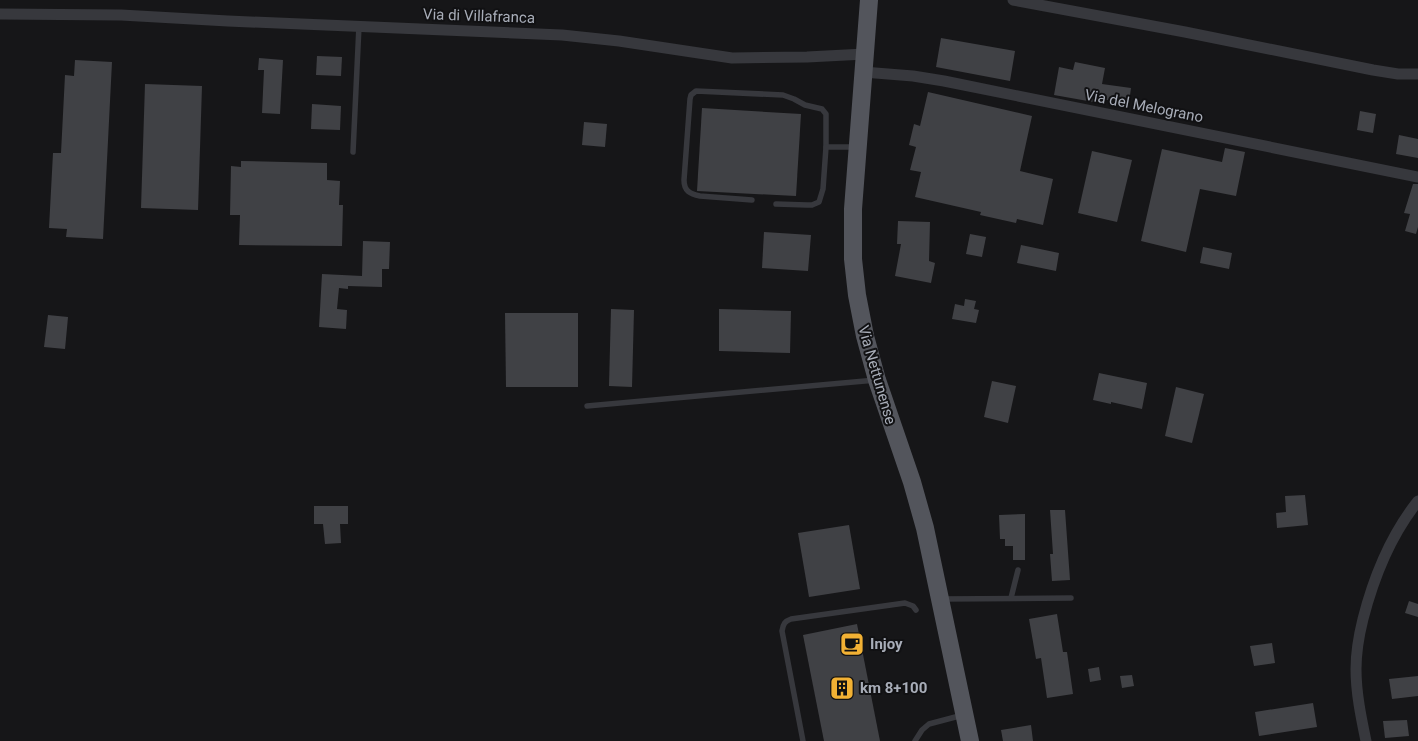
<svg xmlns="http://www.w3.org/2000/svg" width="1418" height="741" font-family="Roboto,sans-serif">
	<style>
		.building { fill: #404145 }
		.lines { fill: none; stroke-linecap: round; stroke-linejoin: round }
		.lane { stroke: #37383d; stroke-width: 5.5 }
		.street { stroke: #37383d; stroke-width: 11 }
		.primary { stroke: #53555c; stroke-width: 18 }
		.labels { text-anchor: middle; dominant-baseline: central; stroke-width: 4; stroke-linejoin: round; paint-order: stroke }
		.street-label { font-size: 15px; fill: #a8adb8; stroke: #111113 }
		.poi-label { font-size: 15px; font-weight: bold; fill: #a8adb8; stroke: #111113; text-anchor: start }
	</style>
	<rect width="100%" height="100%" fill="#161618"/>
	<g class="building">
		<polygon points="941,38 1015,51 1010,81 936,67"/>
		<polygon points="317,56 342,57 341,76 316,75"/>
		<polygon points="259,58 283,60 280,114 262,113 264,70 258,70"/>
		<polygon points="75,60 112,62 103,239 66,237 67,229 49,228 53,153 61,153 65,75 74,76"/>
		<polygon points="1075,62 1105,68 1102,84 1131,88 1129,103 1100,99 1099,103 1054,95 1059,67 1073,70"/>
		<polygon points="145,84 202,86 198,210 141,208"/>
		<polygon points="928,92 1032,116 1020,171 1053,179 1043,225 1017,219 1016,223 980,215 981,212 915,197 921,172 910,170 916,147 909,145 914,124 920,126"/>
		<polygon points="312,104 341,106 340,130 311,129"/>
		<polygon points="702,108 801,114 796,196 697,191"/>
		<polygon points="1360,111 1376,114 1373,133 1357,130"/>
		<polygon points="584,122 607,124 605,147 582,145"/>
		<polygon points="1399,135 1418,139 1418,158 1396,154"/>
		<polygon points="1225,148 1245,152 1236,196 1200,189 1186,252 1141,241 1162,149 1222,162"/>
		<polygon points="1092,151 1132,160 1117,222 1078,213"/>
		<polygon points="241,161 327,163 327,180 340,181 339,205 343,205 342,246 239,245 240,215 230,215 231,166 241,167"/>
		<polygon points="1413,184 1418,184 1418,227 1416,234 1405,231 1410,214 1404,213"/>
		<polygon points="898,221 930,222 929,261 935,263 931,283 895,276 901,244 897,244"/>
		<polygon points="764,232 811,235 808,271 762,268"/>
		<polygon points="970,234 986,237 982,257 966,254"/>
		<polygon points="363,241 390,242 389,269 382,269 382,287 348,286 348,289 339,288 337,309 347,310 346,329 319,327 322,274 362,276"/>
		<polygon points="1021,245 1059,253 1056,271 1017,263"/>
		<polygon points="1203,247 1232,253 1229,269 1200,263"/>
		<polygon points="965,299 976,301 974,309 979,310 976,323 952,319 955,304 964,306"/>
		<polygon points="611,309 634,310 632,387 609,386"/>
		<polygon points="719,309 791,311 790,353 719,351"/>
		<polygon points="505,313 578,313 578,387 506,387"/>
		<polygon points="48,315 68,317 65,349 44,347"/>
		<polygon points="1099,373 1147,383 1142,409 1111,402 1111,404 1093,400"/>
		<polygon points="992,381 1016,386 1008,423 984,417"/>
		<polygon points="1176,387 1204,394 1192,443 1165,436"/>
		<polygon points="1305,495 1308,525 1277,528 1276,513 1286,512 1285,496"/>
		<polygon points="314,506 348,506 348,524 340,524 341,543 325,544 323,524 314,524"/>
		<polygon points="1050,510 1065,510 1070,580 1052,581 1050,554 1053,554"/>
		<polygon points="1025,514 1025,560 1013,560 1013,546 1005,546 1005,539 1000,539 999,515"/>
		<polygon points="849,525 860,589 809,597 798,533"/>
		<polygon points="1409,601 1418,604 1418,617 1405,613"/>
		<polygon points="1057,614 1063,652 1067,652 1073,694 1047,698 1041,658 1036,659 1029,619"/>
		<polygon points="857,624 880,741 824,741 803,635"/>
		<polygon points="1272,643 1275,663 1254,666 1250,646"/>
		<polygon points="1099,667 1101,680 1090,682 1088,669"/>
		<polygon points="1132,675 1134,686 1122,688 1120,676"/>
		<polygon points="1418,676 1418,696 1392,699 1389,679"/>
		<polygon points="1313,703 1317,727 1259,736 1255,712"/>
		<polygon points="1407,720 1409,736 1385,738 1383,721"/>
		<polygon points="1031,725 1033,741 1003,741 1001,730"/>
	</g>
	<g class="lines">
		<g class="lane">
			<polyline points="353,152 359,26"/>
			<path d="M752,200L700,196C690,194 684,191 684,180L690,99L691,95L696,91L783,95L794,99L805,105L822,109L826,114V147H855"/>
			<polyline points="776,204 807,205 812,205 819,202 823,189 826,147"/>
			<polyline points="587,406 876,380"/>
			<polyline points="1011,598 1018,570"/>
			<polyline points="942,599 1071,598"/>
			<path d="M803,741L782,631C783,624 785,621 791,619L905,603L913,606L916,610"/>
			<polyline points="915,741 922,730 929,724 963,715"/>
		</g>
		<g class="street">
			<polyline points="1013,0 1185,32 1373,70 1398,74 1418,74"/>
			<polyline points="0,14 121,15 228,21 562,35 619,41 732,58 807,57 865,54"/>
			<polyline points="863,72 913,76 944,81 1418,177"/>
			<path d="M1366,741C1361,717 1356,693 1356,669C1356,652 1359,635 1363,619C1374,576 1390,536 1418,501"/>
		</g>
		<polyline class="primary" points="869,0 853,209 853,259 857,295 865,336 877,380 912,482 925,528 970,741"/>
	</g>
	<defs>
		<g id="cafe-square" transform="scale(1.25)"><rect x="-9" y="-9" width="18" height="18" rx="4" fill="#f2b134" stroke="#111113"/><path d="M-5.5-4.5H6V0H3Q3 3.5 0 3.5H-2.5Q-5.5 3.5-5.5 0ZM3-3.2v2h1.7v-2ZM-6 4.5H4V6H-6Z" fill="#111"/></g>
		<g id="building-square" transform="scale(1.25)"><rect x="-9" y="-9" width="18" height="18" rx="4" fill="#f2b134" stroke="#111113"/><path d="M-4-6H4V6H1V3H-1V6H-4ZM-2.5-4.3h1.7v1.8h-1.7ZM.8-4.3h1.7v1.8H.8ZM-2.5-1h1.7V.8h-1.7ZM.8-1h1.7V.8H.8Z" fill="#111"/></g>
	</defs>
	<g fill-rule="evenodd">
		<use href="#cafe-square" x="852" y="644"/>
		<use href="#building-square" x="842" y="688"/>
	</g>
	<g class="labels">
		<g class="street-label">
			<text transform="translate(479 16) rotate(2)">Via di Villafranca</text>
			<text transform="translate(1144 106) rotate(11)">Via del Melograno</text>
			<text transform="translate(877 375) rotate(74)">Via Nettunense</text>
		</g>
		<g class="poi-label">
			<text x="870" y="644">Injoy</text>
			<text x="860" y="688">km 8+100</text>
		</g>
	</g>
</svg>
